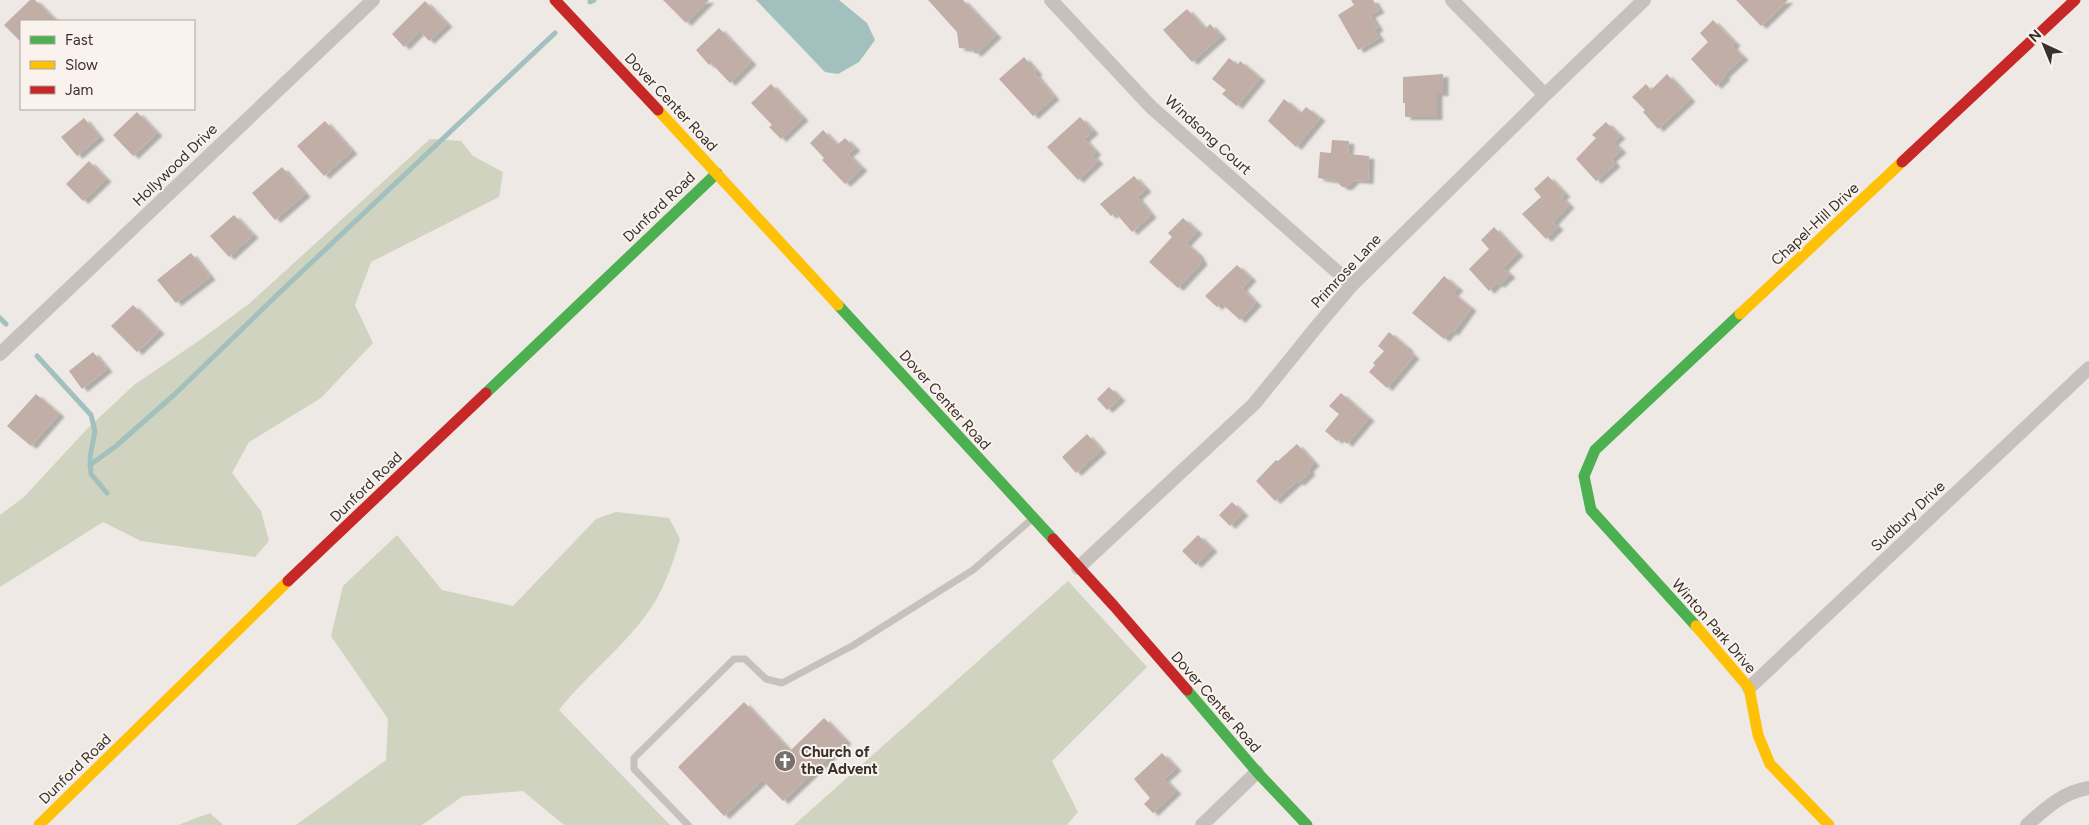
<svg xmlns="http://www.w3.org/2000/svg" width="2089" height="825" font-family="Figtree,sans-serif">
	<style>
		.green { fill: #d0d3bf }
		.water { fill: #a1c0be }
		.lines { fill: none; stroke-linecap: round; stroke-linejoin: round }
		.stream { stroke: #a1c0be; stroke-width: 5 }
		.building { fill: #c1aea6; filter: url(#shadow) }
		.lane { stroke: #c7c1bd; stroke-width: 7 }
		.street { stroke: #c7c1bd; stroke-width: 14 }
		.fast { stroke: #4caf50; stroke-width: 11 }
		.slow { stroke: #ffc107; stroke-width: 11 }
		.jam { stroke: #c62828; stroke-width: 11 }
		.labels { text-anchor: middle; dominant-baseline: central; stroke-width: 4; stroke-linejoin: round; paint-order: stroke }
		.street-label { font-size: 15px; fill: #392f2b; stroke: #faf3ed }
		.poi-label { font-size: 15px; font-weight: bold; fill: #392f2b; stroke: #faf3ed; text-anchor: start }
	</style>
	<defs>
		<filter id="shadow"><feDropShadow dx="5.5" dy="3" stdDeviation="1" flood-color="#0004"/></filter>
	</defs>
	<rect width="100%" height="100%" fill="#eee9e4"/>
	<g class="green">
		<polygon points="430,139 461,141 473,156 503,172 499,197 371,262 355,305 373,343 321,398 249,442 232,473 261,511 269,541 255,557 141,541 103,522 0,587 0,515 24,497 87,429 134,385 200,340 250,303"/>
		<path d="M616,512L669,518L680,539C674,560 667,580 656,600C631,642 589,672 559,710L670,825H564L523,791L463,796L422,825H296L386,760L388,719L331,636L343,586L397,535L442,590L513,606L596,519Z"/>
		<polygon points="1068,581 1147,667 1052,761 1078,812 1067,825 794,825"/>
		<polygon points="210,813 223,825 178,825"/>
	</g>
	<polygon class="water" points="756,0 839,0 867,23 875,40 859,62 838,74 825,72"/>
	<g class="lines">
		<g class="stream">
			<polyline points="590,2 594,0"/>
			<polyline points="0,318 6,324"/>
			<polyline points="37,356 91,415 95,431 90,457 91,474 107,493"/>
			<polyline points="90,465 116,446 175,394 276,296 555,33"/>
		</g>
	</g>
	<g class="building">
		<polygon points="30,0 35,0 56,21 21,21 21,42 4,25"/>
		<polygon points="663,0 709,0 686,23"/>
		<polygon points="928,0 963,0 996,35 976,54 971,49 959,48 957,32"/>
		<polygon points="1351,0 1373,0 1379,10 1370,15 1378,28 1374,30 1379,38 1358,50 1338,15 1354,5"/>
		<polygon points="1736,0 1788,0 1761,26"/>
		<polygon points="425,1 447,24 429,41 420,31 404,47 392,34"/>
		<polygon points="1187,9 1205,29 1210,24 1221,36 1192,62 1163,30"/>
		<polygon points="1713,20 1735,43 1732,46 1743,57 1724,75 1725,77 1716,86 1691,59 1708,42 1700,33"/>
		<polygon points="719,28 751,62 730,83 711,63 709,65 696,50"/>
		<polygon points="1024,57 1037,72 1035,74 1054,97 1033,116 999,79"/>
		<polygon points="1229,58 1238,65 1240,61 1260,78 1237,106 1222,94 1226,90 1212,79"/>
		<polygon points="1443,74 1443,93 1437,93 1437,117 1405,117 1405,103 1403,103 1403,77"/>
		<polygon points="1667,74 1690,99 1658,129 1643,112 1645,110 1632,97 1646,84 1651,90"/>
		<polygon points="771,84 803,118 781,139 769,127 772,125 751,103"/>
		<polygon points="1284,99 1301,113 1306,107 1320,118 1296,147 1268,121"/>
		<polygon points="137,112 157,133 133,156 113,135"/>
		<polygon points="1080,117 1093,131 1084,139 1096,152 1092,155 1098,161 1078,180 1047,147"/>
		<polygon points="84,118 99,137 77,156 61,137"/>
		<polygon points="325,121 352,151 324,176 297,146"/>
		<polygon points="1606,122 1620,136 1613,142 1621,150 1611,159 1615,164 1596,181 1576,159 1596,138 1592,135"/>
		<polygon points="823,130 837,145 845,138 855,148 848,154 862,168 845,184 822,160 824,158 810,143"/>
		<polygon points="1332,140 1349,141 1348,154 1369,156 1368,181 1354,180 1347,187 1342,187 1337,181 1318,178 1320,152 1331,153"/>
		<polygon points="89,161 106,179 83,201 66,184"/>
		<polygon points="282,167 305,194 275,220 252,193"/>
		<polygon points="1134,176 1146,189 1137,197 1151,215 1132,232 1115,212 1111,216 1100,204"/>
		<polygon points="1548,176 1565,194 1561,197 1569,205 1553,222 1558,227 1546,239 1522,214 1541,197 1534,189"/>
		<polygon points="234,215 253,235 229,257 210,236"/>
		<polygon points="1183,218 1197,231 1186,243 1197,253 1202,262 1178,288 1149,262 1172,237 1168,233"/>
		<polygon points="1494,227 1518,253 1503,268 1510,275 1499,285 1497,283 1489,291 1469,269 1489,249 1481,240"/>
		<polygon points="191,253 210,277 176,303 157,280"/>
		<polygon points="1237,265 1251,278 1242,288 1256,303 1240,320 1221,303 1217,307 1205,296"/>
		<polygon points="1444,276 1458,288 1453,293 1471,308 1453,333 1451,331 1444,339 1412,313"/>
		<polygon points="133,305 159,331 137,352 111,326"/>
		<polygon points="1389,332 1408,348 1407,349 1414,356 1387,388 1369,372 1375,365 1373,363 1384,351 1378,346"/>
		<polygon points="93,352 107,369 82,389 69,371"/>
		<polygon points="1109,387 1120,398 1107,410 1097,399"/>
		<polygon points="1341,393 1369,418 1347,444 1340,437 1337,441 1325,431 1339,414 1329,406"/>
		<polygon points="36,394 59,414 31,446 7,426"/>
		<polygon points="1087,434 1101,450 1076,473 1062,457"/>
		<polygon points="1297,444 1314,463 1308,469 1310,472 1299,483 1297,481 1275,501 1256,481 1276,460 1278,461"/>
		<polygon points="1232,502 1243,513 1230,526 1219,515"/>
		<polygon points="1198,535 1212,549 1196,565 1182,551"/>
		<polygon points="744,702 790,751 824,718 846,741 783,801 762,780 724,816 678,767"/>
		<polygon points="1162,753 1176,768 1164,779 1176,791 1153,813 1144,804 1150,798 1134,779"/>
	</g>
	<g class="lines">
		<polyline class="lane" points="688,825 634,769 634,758 734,659 745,659 766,679 782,683 852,646 973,570 1032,519"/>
		<g class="street">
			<polyline points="1051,0 1151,107 1352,285"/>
			<polyline points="1452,0 1545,95"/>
			<polyline points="0,354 373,0"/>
			<polyline points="1078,568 1254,404 1318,325 1352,285 1545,95 1644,0"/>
			<polyline points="1749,688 2089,368"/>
			<polyline points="1202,825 1257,772"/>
			<path d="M2027,825C2046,808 2063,792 2089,788"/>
		</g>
		<g class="fast">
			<polyline points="838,305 1053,539"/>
			<polyline points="486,393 717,173"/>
			<polyline points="1696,626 1591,510 1584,476 1595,450 1740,314"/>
			<polyline points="1187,690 1257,772 1307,825"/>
		</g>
		<g class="slow">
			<polyline points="658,110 838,305"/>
			<polyline points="1740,314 1902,162"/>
			<polyline points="1696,626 1749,688 1758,735 1770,764 1829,825"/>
			<polyline points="39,825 288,581"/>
		</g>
		<g class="jam">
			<polyline points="555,0 658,110"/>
			<polyline points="1902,162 2075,0"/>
			<polyline points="1053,539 1114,606 1187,690"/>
			<polyline points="288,581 486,393"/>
		</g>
	</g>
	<defs>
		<g id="church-disc" transform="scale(1.125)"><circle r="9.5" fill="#78706c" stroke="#faf3ed"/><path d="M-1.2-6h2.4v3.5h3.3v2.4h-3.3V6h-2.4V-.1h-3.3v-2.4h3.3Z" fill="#fff"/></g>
	</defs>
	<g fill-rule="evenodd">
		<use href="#church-disc" x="785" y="761"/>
	</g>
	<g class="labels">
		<g class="street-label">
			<text transform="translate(671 102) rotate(47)">Dover Center Road</text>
			<text transform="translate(1208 135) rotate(42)">Windsong Court</text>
			<text transform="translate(175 165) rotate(-44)">Hollywood Drive</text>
			<text transform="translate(659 207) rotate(-44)">Dunford Road</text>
			<text transform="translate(1815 224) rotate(-43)">Chapel-Hill Drive</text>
			<text transform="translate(1346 271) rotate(-47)">Primrose Lane</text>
			<text transform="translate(945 400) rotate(48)">Dover Center Road</text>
			<text transform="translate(366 487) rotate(-44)">Dunford Road</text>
			<text transform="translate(1908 516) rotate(-43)">Sudbury Drive</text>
			<text transform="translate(1714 626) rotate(49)">Winton Park Drive</text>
			<text transform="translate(1216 702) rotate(49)">Dover Center Road</text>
			<text transform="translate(75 769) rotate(-44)">Dunford Road</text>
		</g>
		<g class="poi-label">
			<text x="801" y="752">Church of<tspan x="801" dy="17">the Advent</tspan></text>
		</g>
	</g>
	<rect x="20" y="20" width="175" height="90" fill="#faf3ed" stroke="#ada59f"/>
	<rect x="30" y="36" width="25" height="8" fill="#4caf50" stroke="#ada59f"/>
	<text x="65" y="45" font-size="15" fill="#392f2b">Fast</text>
	<rect x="30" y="61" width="25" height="8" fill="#ffc107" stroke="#ada59f"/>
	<text x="65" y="70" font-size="15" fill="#392f2b">Slow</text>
	<rect x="30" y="86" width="25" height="8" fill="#c62828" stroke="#ada59f"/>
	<text x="65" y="95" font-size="15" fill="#392f2b">Jam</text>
	<g transform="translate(2044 45) rotate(316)" stroke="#faf3ed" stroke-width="4" paint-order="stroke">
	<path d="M0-4L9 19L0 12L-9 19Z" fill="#392f2b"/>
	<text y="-8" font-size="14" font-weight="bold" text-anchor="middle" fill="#392f2b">N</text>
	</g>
</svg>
